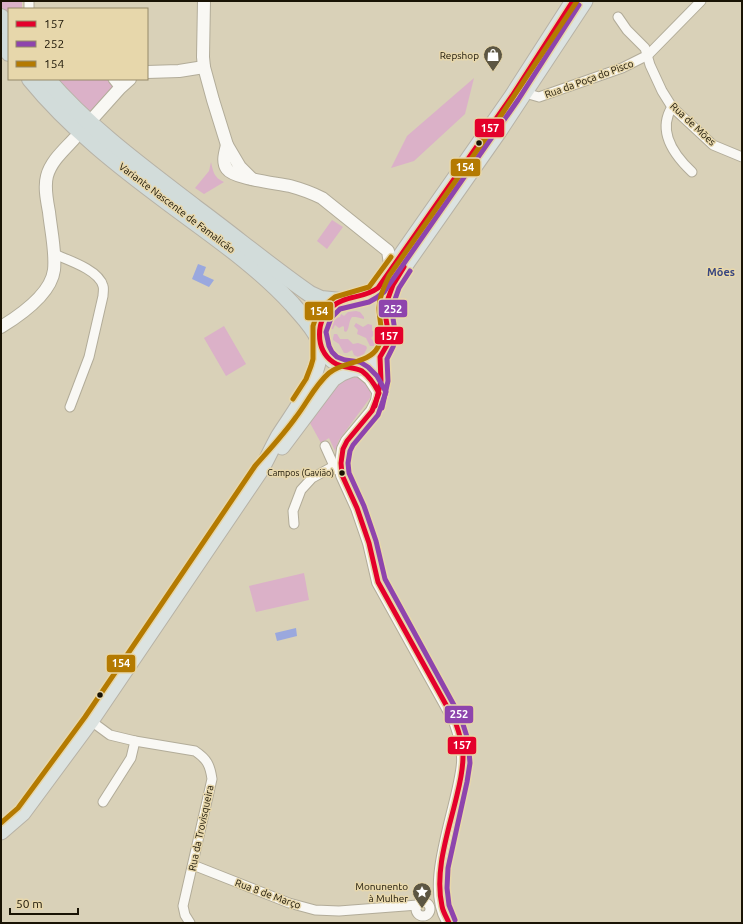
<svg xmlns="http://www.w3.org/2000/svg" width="743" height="924" font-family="Ubuntu,sans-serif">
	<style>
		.green { fill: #dbb1c8 }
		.water { fill: #9aa8de }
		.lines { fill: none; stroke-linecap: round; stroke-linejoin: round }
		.minor-casing { stroke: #b2ac99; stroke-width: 11 }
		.tertiary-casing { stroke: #b2ac99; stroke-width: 14 }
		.primary-casing { stroke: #b7b2a6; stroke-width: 17 }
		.trunk-casing { stroke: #b7b2a6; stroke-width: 18 }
		.minor { stroke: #f9f8f4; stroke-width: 9 }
		.tertiary { stroke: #f9f8f4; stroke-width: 12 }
		.primary { stroke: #dce3e1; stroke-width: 15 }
		.trunk { stroke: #d2dcda; stroke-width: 16 }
		.bus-1-casing { stroke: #e7d7ab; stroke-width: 8 }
		.bus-2-casing { stroke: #e7d7ab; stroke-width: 8 }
		.bus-3-casing { stroke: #e7d7ab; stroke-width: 8 }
		.bus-1 { stroke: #e4002b; stroke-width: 5 }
		.bus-2 { stroke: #8e44ad; stroke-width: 5 }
		.bus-3 { stroke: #b47a01; stroke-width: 5 }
		.bus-dot { fill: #191304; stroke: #e7d7ab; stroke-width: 1.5 }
		.labels { text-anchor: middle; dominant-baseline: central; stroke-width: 3; stroke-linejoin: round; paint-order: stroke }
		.bus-label { font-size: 9px; fill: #191304; stroke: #e7d7ab; text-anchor: end }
		.poi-label { font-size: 10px; fill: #191304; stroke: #e7d7ab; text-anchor: end }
		.street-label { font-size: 10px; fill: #191304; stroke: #e7d7ab }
		.neighbourhood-label { font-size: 11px; font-weight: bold; fill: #384681; stroke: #e7d7ab }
		.line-badge { stroke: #e7d7ab; stroke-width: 1.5 }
		.badge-label { font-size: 11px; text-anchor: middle; font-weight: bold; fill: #fff }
	</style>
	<rect width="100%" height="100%" fill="#d9d1b8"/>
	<g class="green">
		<polygon points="1,1 22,1 22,9 9,9 9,22 1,10"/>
		<polygon points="474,78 465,114 414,161 391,168 407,136"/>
		<polygon points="52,79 107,79 114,87 90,111 74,99"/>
		<path d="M211,162C213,171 214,178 224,182L204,194L195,188L209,171Z"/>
		<polygon points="332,220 343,227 327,249 317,241"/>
		<path d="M356,311L360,312L364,317V319L356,317H352C348,322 350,328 346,332L344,331V327L343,326L339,328L335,325L333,329H331C330,324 335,318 340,317L341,314L344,316L348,312Z"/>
		<polygon points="356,323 363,327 368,324 372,325 372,331 375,331 377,332 371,338 375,343 374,346 370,346 366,338 357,334 358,330 354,326"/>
		<polygon points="224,326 246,364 226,376 204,338"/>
		<polygon points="334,334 337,334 340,339 348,339 353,344 358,343 366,346 367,348 364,354 358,357 354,355 352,350 347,353 344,353 339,344 333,340 333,338"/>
		<polygon points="362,376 371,388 370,398 339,440 335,451 329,438 321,443 310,423 339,380"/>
		<polygon points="304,573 309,600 256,612 249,586"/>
	</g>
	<g class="water">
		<polygon points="198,264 206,267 203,275 214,280 209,287 192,279"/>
		<polygon points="296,628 297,636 277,641 275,633"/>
	</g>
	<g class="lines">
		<g class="minor-casing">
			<g id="minor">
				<polyline points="29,1 29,9"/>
				<polyline points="618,17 627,30 645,48 650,65 662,91 672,107 713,145 742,157"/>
				<polyline points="113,79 120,88"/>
				<polyline points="525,93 539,97 622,68 648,55 701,1"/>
				<path d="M672,107C657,131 674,155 692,172"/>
				<path d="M54,254C68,260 99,270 103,286C104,289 103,293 103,296L89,357L70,407"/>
				<polyline points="325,446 334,466 337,470"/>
				<polyline points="294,524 293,511 301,490 312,478 334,466"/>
				<path d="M91,721L110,735L135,741L195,751C207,759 210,765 212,779L183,906L185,915L190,923"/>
				<polyline points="103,802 131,758 135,741"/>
				<polyline points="193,865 289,903 315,910 339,911 418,905"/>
				<circle cx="423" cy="909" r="7"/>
			</g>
		</g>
		<g class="tertiary-casing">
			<g id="tertiary">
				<polyline points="204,1 203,57 204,67 213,100 227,145 240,167 252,179"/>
				<polyline points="147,72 179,71 204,67"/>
				<polyline points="94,117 120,88 130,79"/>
				<path d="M227,145C225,153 222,162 227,169C234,179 277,183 290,186C301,189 312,193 322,198L388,251L391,270"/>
				<path d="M1,327C19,316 51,294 54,270C56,252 51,231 49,212C47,201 44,187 47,176C51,161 64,150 74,139"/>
				<path d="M380,357L381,375L377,401L372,411L347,441L343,449L341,463L342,475L357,508L369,543L378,582L455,721C460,735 464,748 463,763C460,806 423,885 449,923"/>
				<polyline points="358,369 370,379 379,393"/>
			</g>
		</g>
		<g class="primary-casing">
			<g id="primary">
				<path d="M573,1L512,96L378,288C362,303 341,295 326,312C297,346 353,392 381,356C395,338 385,328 386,309C386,299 390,290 395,280L498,133L585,1"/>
				<polyline points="282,447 333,379 342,373 352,369"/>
				<path d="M1,832L23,813L91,721L261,470C267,459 272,448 278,437C296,408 320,381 320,345"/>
			</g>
		</g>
		<g class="trunk-casing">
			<g id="trunk">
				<polyline points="1,17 9,29"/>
				<polyline points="1,41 9,53"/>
				<path d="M30,79C70,128 120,167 170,204C213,236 256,265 292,304C302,316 313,326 319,340"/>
				<path d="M47,79C90,129 144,168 196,208C234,236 271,267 310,294L321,299L341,301"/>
			</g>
		</g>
		<use href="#minor" class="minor"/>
		<use href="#tertiary" class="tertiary"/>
		<use href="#primary" class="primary"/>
		<use href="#trunk" class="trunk"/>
		<g class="bus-1-casing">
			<g id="bus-1">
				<polyline points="375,406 381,381 380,357 387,345 389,337 386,319 386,304 393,285 404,267"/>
				<path d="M449,923C447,918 443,912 442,906C434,870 449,830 457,795C460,783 463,770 463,756C463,744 459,732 455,721L378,582L369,543L357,508L342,475L341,463L343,449L347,441L372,411L379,393C375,385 370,377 362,371C353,366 343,369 333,362C315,349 315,320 333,306C346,295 363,299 378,288L512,96L573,1"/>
			</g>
		</g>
		<g class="bus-2-casing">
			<g id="bus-2">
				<polyline points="382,408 388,381 387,359 393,347 396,338 393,318 393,305 399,288 410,271"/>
				<polyline points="455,920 449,905 447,888 448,868 467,782 470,763 468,740 461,718 385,579 376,541 364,506 349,473 348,463 350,451 353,445 378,415 386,392 377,376 368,367 360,362 345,360 337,357 332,352 329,346 326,332 331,318 340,309 369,302 376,298 384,292 518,100 579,5"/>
			</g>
		</g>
		<g class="bus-3-casing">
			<g id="bus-3">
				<polyline points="293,399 306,379 311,366 313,359 313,326 316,317 320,309 335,297 369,287 391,257"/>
				<path d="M1,823L18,808L85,717L255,466C269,450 284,434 296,417C307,403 315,385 329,373C343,361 369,364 378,347C385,335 379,321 379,308C379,297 384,286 389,276L492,129L577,1"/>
			</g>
		</g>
		<use href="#bus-1" class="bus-1"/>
		<use href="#bus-2" class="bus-2"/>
		<use href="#bus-3" class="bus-3"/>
	</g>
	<defs>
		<g id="shop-pin" transform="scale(1)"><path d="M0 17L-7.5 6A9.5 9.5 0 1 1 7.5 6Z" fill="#5c5643" stroke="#e7d7ab"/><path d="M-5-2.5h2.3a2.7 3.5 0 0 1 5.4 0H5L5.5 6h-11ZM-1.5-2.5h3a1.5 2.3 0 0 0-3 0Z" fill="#fff"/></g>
		<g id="sight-pin" transform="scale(1)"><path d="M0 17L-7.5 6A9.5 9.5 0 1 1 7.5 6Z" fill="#5c5643" stroke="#e7d7ab"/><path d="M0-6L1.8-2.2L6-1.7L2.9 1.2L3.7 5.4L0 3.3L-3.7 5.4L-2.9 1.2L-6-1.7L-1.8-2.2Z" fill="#fff"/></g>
	</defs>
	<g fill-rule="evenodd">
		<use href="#shop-pin" x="493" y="55"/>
		<use href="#sight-pin" x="422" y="892"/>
	</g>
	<g class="bus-dot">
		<circle cx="479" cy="143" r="3.5"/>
		<circle cx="342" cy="473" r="3.5"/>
		<circle cx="100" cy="695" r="3.5"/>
	</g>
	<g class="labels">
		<g class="bus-label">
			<text x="334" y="473">Campos (Gavião)</text>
		</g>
		<g class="poi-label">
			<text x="479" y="55">Repshop</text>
			<text x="408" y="886">Monunento<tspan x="408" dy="12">à Mulher</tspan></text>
		</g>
		<g class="street-label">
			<text transform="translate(589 79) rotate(-20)">Rua da Poça do Pisco</text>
			<text transform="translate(693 124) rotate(43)">Rua de Mões</text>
			<text transform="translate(177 208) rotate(37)">Variante Nascente de Famalicão</text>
			<text transform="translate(201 828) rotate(-78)">Rua da Trovisqueira</text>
			<text transform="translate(268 894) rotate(20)">Rua 8 de Março</text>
		</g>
		<g class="neighbourhood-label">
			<text x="721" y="272">Mões</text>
		</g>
	</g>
	<g class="line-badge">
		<rect x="474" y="118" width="31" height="20" rx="4" fill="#e4002b"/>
		<rect x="450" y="158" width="31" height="19" rx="4" fill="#b47a01"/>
		<rect x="378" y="299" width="30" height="19" rx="4" fill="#8e44ad"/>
		<rect x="304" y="301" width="30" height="20" rx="4" fill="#b47a01"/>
		<rect x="374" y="326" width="30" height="19" rx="4" fill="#e4002b"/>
		<rect x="106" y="654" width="30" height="19" rx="4" fill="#b47a01"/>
		<rect x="444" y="705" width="30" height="19" rx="4" fill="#8e44ad"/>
		<rect x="447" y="736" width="30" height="19" rx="4" fill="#e4002b"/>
	</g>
	<g class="badge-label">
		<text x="490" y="132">157</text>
		<text x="465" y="171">154</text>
		<text x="393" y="313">252</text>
		<text x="319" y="315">154</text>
		<text x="389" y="340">157</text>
		<text x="121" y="667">154</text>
		<text x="459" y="718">252</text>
		<text x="462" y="749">157</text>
	</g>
	<rect width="743" height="924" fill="none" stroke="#191304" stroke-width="4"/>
	<rect x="8" y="8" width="140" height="72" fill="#e7d7ab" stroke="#958968"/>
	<rect x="16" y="21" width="20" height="6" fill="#e4002b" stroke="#958968"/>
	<text x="44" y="28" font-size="12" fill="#191304">157</text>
	<rect x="16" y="41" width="20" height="6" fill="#8e44ad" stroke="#958968"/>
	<text x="44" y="48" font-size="12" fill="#191304">252</text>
	<rect x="16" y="61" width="20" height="6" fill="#b47a01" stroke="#958968"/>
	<text x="44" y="68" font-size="12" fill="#191304">154</text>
	<path d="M10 908v6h68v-6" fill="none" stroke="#191304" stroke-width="2"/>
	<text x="16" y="908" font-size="12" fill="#191304" stroke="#e7d7ab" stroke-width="3" paint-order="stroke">50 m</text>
</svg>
